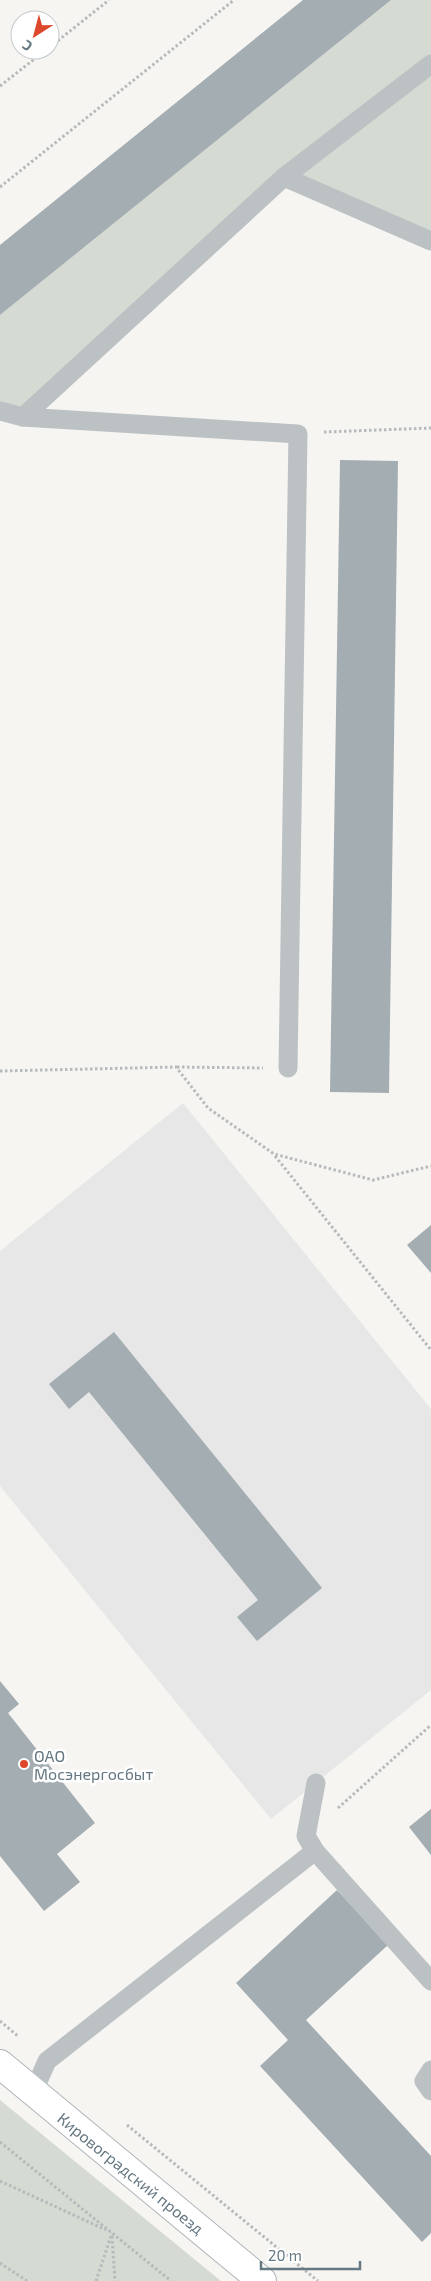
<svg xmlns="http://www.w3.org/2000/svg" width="431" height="2281" font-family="'Exo 2',sans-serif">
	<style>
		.built { fill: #e6e7e6 }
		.green { fill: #d5dad2 }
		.building { fill: #a4adb2 }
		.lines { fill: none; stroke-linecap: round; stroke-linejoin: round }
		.secondary-casing { stroke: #afb5b9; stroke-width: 30 }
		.path { stroke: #b7babc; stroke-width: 3; stroke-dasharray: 2.5 2.5; stroke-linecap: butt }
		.lane { stroke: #bcc1c4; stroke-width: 19 }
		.secondary { stroke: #fff; stroke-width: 28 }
		.poi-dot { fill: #dd472b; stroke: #fff; stroke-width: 2 }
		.labels { text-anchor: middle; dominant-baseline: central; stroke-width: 5; stroke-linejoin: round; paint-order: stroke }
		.poi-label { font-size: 16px; fill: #667882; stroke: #fff; text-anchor: start }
		.street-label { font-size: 16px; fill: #667882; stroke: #fff }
	</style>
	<rect width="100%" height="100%" fill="#f6f5f2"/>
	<polygon class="built" points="183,1103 431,1409 431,1690 271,1819 0,1486 0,1251"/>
	<g class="green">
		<polygon points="391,0 431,0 431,239 284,177 23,417 0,411 0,315"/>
		<polygon points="0,2100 221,2281 0,2281"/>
	</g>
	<g class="building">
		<polygon points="303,0 391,0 0,315 0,245"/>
		<polygon points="340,460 398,461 389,1093 330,1092"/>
		<polygon points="431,1225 431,1273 407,1245"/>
		<polygon points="114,1332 322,1588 257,1641 237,1617 258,1600 89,1392 69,1409 49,1384"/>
		<polygon points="0,1681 19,1704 8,1713 95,1823 57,1854 80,1882 44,1911 0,1856"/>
		<polygon points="431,1809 431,1855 409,1827"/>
		<polygon points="337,1890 388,1945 306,2020 431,2156 431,2233 422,2242 260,2066 288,2040 236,1983"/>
	</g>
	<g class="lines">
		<g class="secondary-casing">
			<polyline id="secondary" points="0,2064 262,2281"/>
		</g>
		<g class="path">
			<polyline points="50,47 109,0"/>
			<polyline points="0,86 46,50"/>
			<polyline points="0,187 234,0"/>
			<polyline points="324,432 431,428"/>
			<polyline points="177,1067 263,1068"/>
			<polyline points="0,1071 176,1067 208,1108 274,1154 373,1180 431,1166"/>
			<polyline points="275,1156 431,1350"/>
			<polyline points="338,1808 431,1725"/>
			<polyline points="0,2021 19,2037"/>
			<polyline points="127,2125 318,2281"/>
			<polyline points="0,2142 171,2281"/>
			<polyline points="0,2181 106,2230"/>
			<polyline points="112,2236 115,2281"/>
			<polyline points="0,2263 27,2281"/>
			<polyline points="96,2281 112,2233"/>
		</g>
		<g class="lane">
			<polyline points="284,177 431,241"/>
			<polyline points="0,411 23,417 284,177 431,64"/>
			<polyline points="23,417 298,434 288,1068"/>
			<polyline points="315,1851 306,1836 316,1783"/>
			<polyline points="431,2070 424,2081 431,2091"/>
			<polyline points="33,2093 47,2061 315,1851 431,1981"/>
		</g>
		<use href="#secondary" class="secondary"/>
	</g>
	<circle class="poi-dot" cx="24" cy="1764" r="5"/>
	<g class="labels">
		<g class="poi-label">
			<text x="34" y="1755">ОАО<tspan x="34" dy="18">Мосэнергосбыт</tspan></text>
		</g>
		<g class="street-label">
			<text transform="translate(131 2173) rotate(39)">Кировоградский проезд</text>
		</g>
	</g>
	<g transform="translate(35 35) rotate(216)"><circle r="24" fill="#ffffff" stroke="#c2c9cd"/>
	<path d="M0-4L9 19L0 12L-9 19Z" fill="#dd472b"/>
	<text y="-8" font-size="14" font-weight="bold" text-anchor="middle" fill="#667882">С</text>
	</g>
	<path d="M261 2261v8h99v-8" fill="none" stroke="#667882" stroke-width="2.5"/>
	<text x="268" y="2261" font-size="15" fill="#667882" stroke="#ffffff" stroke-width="4" paint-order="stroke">20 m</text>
</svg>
